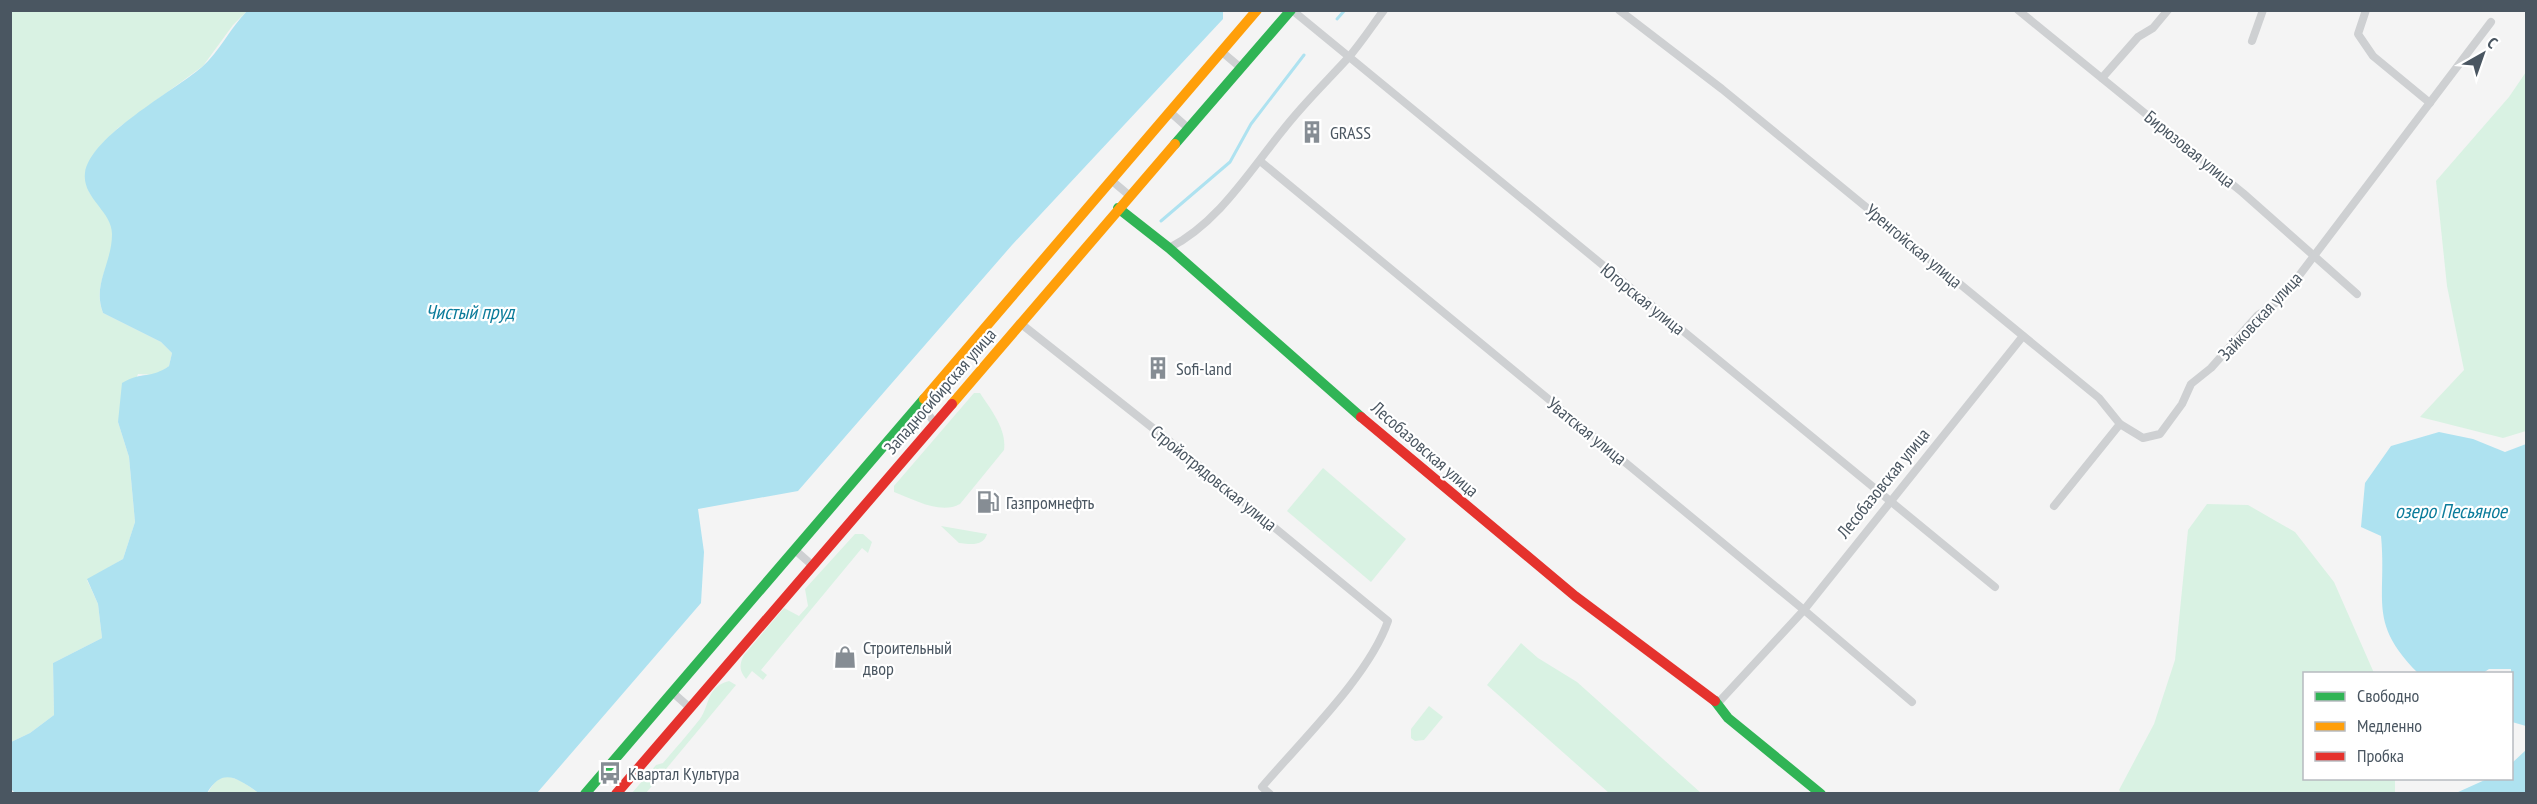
<svg xmlns="http://www.w3.org/2000/svg" width="2537" height="804" font-family="'PT Sans Narrow',sans-serif">
	<style>
		.green { fill: #d9f2e3 }
		.water { fill: #aee2f0 }
		.lines { fill: none; stroke-linecap: round; stroke-linejoin: round }
		.stream { stroke: #aee2f0; stroke-width: 3 }
		.street { stroke: #ced0d2; stroke-width: 8 }
		.fast { stroke: #30b455; stroke-width: 10 }
		.slow { stroke: #ff9f0a; stroke-width: 10 }
		.jam { stroke: #e5322d; stroke-width: 10 }
		.labels { text-anchor: middle; dominant-baseline: central; stroke-width: 4.5; stroke-linejoin: round; paint-order: stroke }
		.poi-label { font-size: 18px; fill: #4a5661; stroke: #fff; text-anchor: start }
		.street-label { font-size: 18px; fill: #4a5661; stroke: #fff }
		.water-label { font-size: 20px; font-style: italic; fill: #0c7c9b; stroke: #fff }
	</style>
	<rect width="100%" height="100%" fill="#f4f4f4"/>
	<g class="green">
		<path d="M10,11H247L233,25L203,66L118,128L95,152L89,192C96,202 110,216 112,227C119,258 90,280 103,313L161,342L172,353L169,366L157,375L138,374L118,422L129,457L135,522L123,559L87,580L98,604L102,638L53,663L54,715L30,733L11,742Z"/>
		<polygon points="2526,72 2526,431 2503,438 2420,417 2464,370 2447,286 2436,181 2509,97"/>
		<path d="M974,393H980C991,410 1007,429 1004,450L960,504C940,515 913,499 894,492V486Z"/>
		<polygon points="1323,468 1406,539 1371,582 1287,511"/>
		<polygon points="2207,504 2248,505 2295,532 2334,582 2374,673 2304,674 2304,778 2395,779 2395,793 2122,794 2119,790 2154,724 2175,660 2188,530"/>
		<path d="M941,526L987,534C983,547 970,544 959,543Z"/>
		<path d="M855,534H863L872,542L868,553L862,548L761,670L767,675L763,680L752,671L746,679C739,670 739,665 744,655L784,608L799,616L808,606L805,589Z"/>
		<polygon points="1521,643 1538,658 1577,682 1701,793 1609,793 1487,685"/>
		<path d="M729,681L736,685L646,793H632L656,765L663,763C675,749 688,734 700,719C710,705 706,687 729,681Z"/>
		<polygon points="1429,706 1443,717 1424,740 1415,741 1411,738 1411,729"/>
		<polygon points="228,776 241,781 259,793 207,794 216,780"/>
	</g>
	<g class="water">
		<path d="M247,11L1223,10V19L1012,245L798,491L698,509L704,552L701,603L537,793H259C238,779 223,766 207,793H15L11,789V742L30,733L54,715L53,663L102,638L98,604L87,579L123,559L135,522L129,457L118,422L122,383C143,371 151,379 169,366L172,353L161,342L103,313C92,284 112,264 112,234C112,211 82,198 85,173C90,136 174,91 202,67C219,52 231,27 247,11Z"/>
		<path d="M2439,432L2473,439L2505,452L2526,444V726L2512,722L2511,669H2489L2483,673H2418C2367,622 2387,600 2381,536L2361,527L2365,483L2391,446Z"/>
		<polygon points="2526,750 2526,793 2456,793 2487,779 2512,778 2512,763"/>
	</g>
	<g class="lines">
		<g class="stream">
			<polyline points="1337,19 1345,10"/>
			<polyline points="1161,221 1230,162 1251,124 1304,55"/>
		</g>
		<g class="street">
			<polyline points="1292,10 1995,587"/>
			<polyline points="1619,10 1722,89 2099,398 2120,424 2054,506"/>
			<polyline points="2018,10 2243,193 2357,294"/>
			<polyline points="2366,10 2358,34 2373,56 2430,103"/>
			<polyline points="2252,41 2263,10"/>
			<polyline points="1222,52 1241,68"/>
			<polyline points="2102,78 2138,37 2153,28 2168,10"/>
			<polyline points="1170,112 1188,128"/>
			<polyline points="1260,161 1804,610 1912,702"/>
			<polyline points="1111,180 1130,196"/>
			<path d="M1169,248C1218,223 1249,172 1283,130C1303,104 1326,82 1348,58C1361,43 1372,26 1384,10"/>
			<path d="M1020,323L1173,444L1388,621C1369,676 1301,741 1262,787L1270,794"/>
			<polyline points="921,404 934,422"/>
			<polyline points="2120,424 2143,438 2160,434 2182,404 2191,384 2211,368 2258,315 2277,302 2298,277 2491,22"/>
			<polyline points="795,550 812,565"/>
			<polyline points="672,692 689,707"/>
			<polyline points="1718,703 1804,610 2023,336"/>
		</g>
		<g class="fast">
			<polyline points="1175,144 1291,10"/>
			<polyline points="1118,208 1169,248 1361,417"/>
			<polyline points="1715,701 1728,718 1821,794"/>
			<polyline points="585,794 924,399"/>
		</g>
		<g class="slow">
			<polyline points="924,399 1257,10"/>
			<polyline points="952,404 1175,144"/>
		</g>
		<g class="jam">
			<polyline points="1361,417 1575,596 1715,701"/>
			<polyline points="616,794 952,404"/>
		</g>
	</g>
	<defs>
		<g id="building-bare" transform="scale(1.8)"><path d="M-4-6H4V6H1V3H-1V6H-4ZM-2.5-4.3h1.7v1.8h-1.7ZM.8-4.3h1.7v1.8H.8ZM-2.5-1h1.7V.8h-1.7ZM.8-1h1.7V.8H.8Z" fill="#868d94" stroke="#fff" stroke-width="2.5" paint-order="stroke"/></g>
		<g id="fuel-bare" transform="scale(1.8)"><path d="M-5.5-6h7V0h2V4h1.3V-2.5L3-4.5l.8-.8L6-3V5H2.5V1h-1V6h-7ZM-4.2-4.7v3.2H.2V-4.7Z" fill="#868d94" stroke="#fff" stroke-width="2.5" paint-order="stroke"/></g>
		<g id="shop-bare" transform="scale(1.8)"><path d="M-5-2.5h2.3a2.7 3.5 0 0 1 5.4 0H5L5.5 6h-11ZM-1.5-2.5h3a1.5 2.3 0 0 0-3 0Z" fill="#868d94" stroke="#fff" stroke-width="2.5" paint-order="stroke"/></g>
		<g id="bus-bare" transform="scale(1.8)"><path d="M-5-6H5V4H4V6H2V4H-2V6H-4V4H-5ZM-3.5-4V0h7V-4ZM-3.5 1.2v1.5H-2V1.2ZM2 1.2v1.5H3.5V1.2Z" fill="#868d94" stroke="#fff" stroke-width="2.5" paint-order="stroke"/></g>
	</defs>
	<g fill-rule="evenodd">
		<use href="#building-bare" x="1312" y="132"/>
		<use href="#building-bare" x="1158" y="368"/>
		<use href="#fuel-bare" x="988" y="502"/>
		<use href="#shop-bare" x="845" y="657"/>
		<use href="#bus-bare" x="610" y="773"/>
	</g>
	<g class="labels">
		<g class="poi-label">
			<text x="1330" y="132">GRASS</text>
			<text x="1176" y="368">Sofi-land</text>
			<text x="1006" y="502">Газпромнефть</text>
			<text x="863" y="647">Строительный<tspan x="863" dy="21">двор</tspan></text>
			<text x="628" y="773">Квартал Культура</text>
		</g>
		<g class="street-label">
			<text transform="translate(2190 149) rotate(39)">Бирюзовая улица</text>
			<text transform="translate(1914 246) rotate(40)">Уренгойская улица</text>
			<text transform="translate(1643 299) rotate(39)">Югорская улица</text>
			<text transform="translate(2260 316) rotate(-47)">Зайковская улица</text>
			<text transform="translate(940 391) rotate(-49)">Западносибирская улица</text>
			<text transform="translate(1587 431) rotate(39)">Уватская улица</text>
			<text transform="translate(1425 449) rotate(41)">Лесобазовская улица</text>
			<text transform="translate(1214 478) rotate(39)">Стройотрядовская улица</text>
			<text transform="translate(1883 483) rotate(-51)">Лесобазовская улица</text>
		</g>
		<g class="water-label">
			<text x="470" y="312">Чистый пруд</text>
			<text x="2451" y="511">озеро Песьяное</text>
		</g>
	</g>
	<rect width="2537" height="804" fill="none" stroke="#4a5661" stroke-width="24"/>
	<rect x="2303" y="672" width="210" height="108" fill="#ffffff" stroke="#b7bbc0" stroke-width="1.5"/>
	<rect x="2315" y="692" width="30" height="9" fill="#30b455" stroke="#b7bbc0" stroke-width="1.5"/>
	<text x="2357" y="702" font-size="18" fill="#4a5661">Свободно</text>
	<rect x="2315" y="722" width="30" height="9" fill="#ff9f0a" stroke="#b7bbc0" stroke-width="1.5"/>
	<text x="2357" y="732" font-size="18" fill="#4a5661">Медленно</text>
	<rect x="2315" y="752" width="30" height="9" fill="#e5322d" stroke="#b7bbc0" stroke-width="1.5"/>
	<text x="2357" y="762" font-size="18" fill="#4a5661">Пробка</text>
	<g transform="translate(2483 54) rotate(40)" stroke="#ffffff" stroke-width="4.5" paint-order="stroke">
	<path d="M0-4.5L10 22L0 15L-10 22Z" fill="#4a5661"/>
	<text y="-9" font-size="16" font-weight="bold" text-anchor="middle" fill="#4a5661">С</text>
	</g>
</svg>
